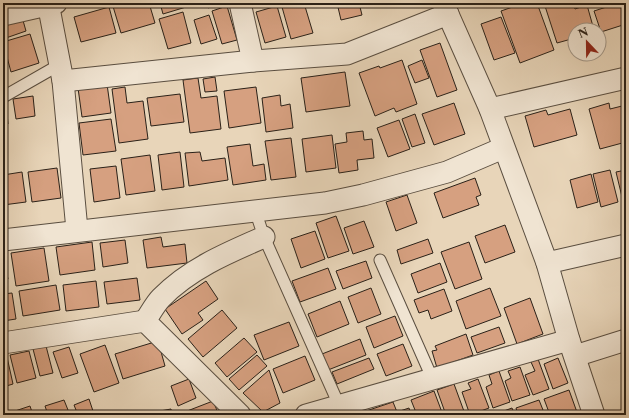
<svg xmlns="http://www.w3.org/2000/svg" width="629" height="418" font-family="'Libre Caslon Text',serif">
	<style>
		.building { fill: #d6a080; stroke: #2a2118 }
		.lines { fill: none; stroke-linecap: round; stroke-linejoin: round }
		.service-casing { stroke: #5a4e40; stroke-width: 13 }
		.minor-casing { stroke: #5a4e40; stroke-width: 23 }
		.service { stroke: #f0e4d2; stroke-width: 11 }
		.minor { stroke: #f0e4d2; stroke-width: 21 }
	</style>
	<rect width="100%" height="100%" fill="#e8d5b9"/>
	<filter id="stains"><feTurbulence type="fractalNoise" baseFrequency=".005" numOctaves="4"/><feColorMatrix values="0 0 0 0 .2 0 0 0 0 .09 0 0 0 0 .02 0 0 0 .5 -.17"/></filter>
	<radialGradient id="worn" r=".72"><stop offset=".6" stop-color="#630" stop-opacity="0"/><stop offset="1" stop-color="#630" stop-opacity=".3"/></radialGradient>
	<g class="building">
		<polygon points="112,3 149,3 155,23 121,33"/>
		<polygon points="160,3 196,3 196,4 163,14"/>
		<polygon points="207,3 219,3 208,8"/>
		<polygon points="298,3 304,3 313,33 291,39 282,7"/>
		<polygon points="337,3 359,3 362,15 341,20"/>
		<polygon points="390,3 403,3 391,7"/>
		<polygon points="524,3 537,3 554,50 520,63 501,11"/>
		<polygon points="544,3 573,3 575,9 587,5 594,30 575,30 575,38 557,43"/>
		<polygon points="619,3 626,3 626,24 601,32 594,11"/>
		<polygon points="227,6 237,40 222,44 212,11"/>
		<polygon points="277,6 286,37 265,43 256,12"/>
		<polygon points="109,7 116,33 81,42 74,17"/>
		<polygon points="183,12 191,43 168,49 159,19"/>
		<polygon points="209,15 217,39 201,44 194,20"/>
		<polygon points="22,17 26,31 3,39 3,23"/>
		<polygon points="501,17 515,53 494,60 481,24"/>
		<polygon points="30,34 39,63 11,72 3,42"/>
		<polygon points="440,43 457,90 437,97 420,50"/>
		<polygon points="402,60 417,104 396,112 394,108 375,116 359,73 379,66 380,68"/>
		<polygon points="422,60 429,78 415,83 408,66"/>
		<polygon points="345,72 350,106 306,112 301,78"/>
		<polygon points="215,77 217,91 205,92 203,79"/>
		<polygon points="198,78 201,98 217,96 221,129 190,133 183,80"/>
		<polygon points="107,84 111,113 82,117 78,88"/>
		<polygon points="125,87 127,103 143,101 148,139 119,143 112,89"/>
		<polygon points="256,87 261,123 229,128 224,91"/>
		<polygon points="180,94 184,122 151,126 147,98"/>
		<polygon points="280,95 281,106 290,104 293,128 266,132 262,98"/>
		<polygon points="33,96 35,116 16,119 13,99"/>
		<polygon points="3,103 6,103 8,124 3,124"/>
		<polygon points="454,103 465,134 434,145 422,114"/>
		<polygon points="609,103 610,109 626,105 626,142 600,149 589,109"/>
		<polygon points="570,109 577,135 534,147 525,116 546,110 548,115"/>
		<polygon points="415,114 425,143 412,147 402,119"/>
		<polygon points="111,119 116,151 83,155 79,123"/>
		<polygon points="399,120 410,149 388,157 377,128"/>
		<polygon points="363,131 364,140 372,139 374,158 357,160 358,170 339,173 335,144 347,142 346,133"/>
		<polygon points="332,135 336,168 306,172 302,139"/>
		<polygon points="3,137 7,163 3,164"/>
		<polygon points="291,138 296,177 271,180 265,141"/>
		<polygon points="250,144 253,166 264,164 266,180 233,185 227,147"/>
		<polygon points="180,152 184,187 162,190 158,155"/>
		<polygon points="200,152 202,161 225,158 228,180 189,186 185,153"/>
		<polygon points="150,155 155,191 126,195 121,159"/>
		<polygon points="116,166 120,198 94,202 90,169"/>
		<polygon points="57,168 61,198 32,202 28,172"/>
		<polygon points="610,170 618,202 601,207 593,174"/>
		<polygon points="626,170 626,196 622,197 616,172"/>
		<polygon points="22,172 26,202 3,205 3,175"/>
		<polygon points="591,174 598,202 577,208 570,180"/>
		<polygon points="475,178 481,195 476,197 479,205 443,218 434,193"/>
		<polygon points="407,195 417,223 396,231 386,202"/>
		<polygon points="336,216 349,251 328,258 316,223"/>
		<polygon points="364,221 374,247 353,254 344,228"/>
		<polygon points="505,225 515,252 485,263 475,236"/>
		<polygon points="315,231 325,259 301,268 291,239"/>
		<polygon points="161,237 163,247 185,244 187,263 147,268 143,240"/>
		<polygon points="428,239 433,253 401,264 397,250"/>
		<polygon points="125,240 128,263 103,267 100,243"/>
		<polygon points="92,242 95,270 60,275 56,247"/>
		<polygon points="469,242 482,279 455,289 441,252"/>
		<polygon points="44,248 49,281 16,286 11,253"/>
		<polygon points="3,256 8,279 3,280"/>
		<polygon points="366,261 372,278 343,289 336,271"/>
		<polygon points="440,263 447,282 418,293 411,274"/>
		<polygon points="328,268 336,289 300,302 292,281"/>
		<polygon points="137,278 140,300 107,304 104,282"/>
		<polygon points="96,281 99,307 66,311 63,285"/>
		<polygon points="206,281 218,299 198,313 203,320 182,334 165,309"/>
		<polygon points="56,285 60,310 23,316 19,291"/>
		<polygon points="371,288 381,314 358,323 348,297"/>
		<polygon points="490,288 501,316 466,329 456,301"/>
		<polygon points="444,289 452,311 431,319 428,310 419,313 414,300"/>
		<polygon points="12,293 16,319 3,321 3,294"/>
		<polygon points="530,298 543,334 517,344 504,308"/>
		<polygon points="340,301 349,324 317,337 308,314"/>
		<polygon points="222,310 237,328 203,357 188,339"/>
		<polygon points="395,316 403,336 374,348 366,327"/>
		<polygon points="289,322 299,346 264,360 254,335"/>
		<polygon points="499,327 505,343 477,353 471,337"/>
		<polygon points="466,334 473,355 437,368 432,351 437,350 435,346"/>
		<polygon points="244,338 257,352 227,377 215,363"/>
		<polygon points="360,339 366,355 328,370 322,354"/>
		<polygon points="158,341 165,366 123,379 115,354"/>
		<polygon points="403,344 412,366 386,376 377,354"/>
		<polygon points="105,345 119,383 94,392 80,354"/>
		<polygon points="46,346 53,373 40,376 33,349"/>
		<polygon points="69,347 78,373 62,378 53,352"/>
		<polygon points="29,351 36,378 17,383 10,355"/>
		<polygon points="257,355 267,366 239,390 229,379"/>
		<polygon points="305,356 315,380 283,393 273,369"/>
		<polygon points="7,357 13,384 3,387 3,358"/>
		<polygon points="369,358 374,369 337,384 332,372"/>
		<polygon points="558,358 568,383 553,389 544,364"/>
		<polygon points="538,359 549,389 533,395 525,375 535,371 531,362"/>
		<polygon points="520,367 530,395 512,401 505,381 511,378 508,371"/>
		<polygon points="269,370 280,403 263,412 243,393"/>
		<polygon points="499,371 510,402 493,408 486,387 492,384 489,375"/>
		<polygon points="189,379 196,398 178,406 171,386"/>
		<polygon points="478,379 489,408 470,415 462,392 471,389 468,383"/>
		<polygon points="454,384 465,414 463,415 446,415 437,390"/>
		<polygon points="569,390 578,415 550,415 544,399"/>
		<polygon points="434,391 443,415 417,415 411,400"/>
		<polygon points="89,399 93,411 78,415 74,405"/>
		<polygon points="64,400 70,415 48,415 45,406"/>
		<polygon points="539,400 545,415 518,415 516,408"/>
		<polygon points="213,401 219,415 183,415 182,413"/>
		<polygon points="393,402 397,412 409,408 411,415 364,415 363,412"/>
		<polygon points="30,406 33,415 14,415 12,412"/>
		<polygon points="512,408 515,415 493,415"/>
		<polygon points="171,409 172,415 149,415 149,413"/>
	</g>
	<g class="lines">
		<g class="service-casing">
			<g id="service">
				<polyline points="3,97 59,65"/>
				<polyline points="255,210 264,237 339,405"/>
				<polyline points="380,260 433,380"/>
			</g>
		</g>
		<g class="minor-casing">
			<g id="minor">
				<polyline points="48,3 63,81 77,230"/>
				<polyline points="240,3 253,61"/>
				<polyline points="443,3 490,109 547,263 569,340 594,415"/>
				<polyline points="3,15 56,3"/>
				<polyline points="63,81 253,61 347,54 448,14"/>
				<polyline points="490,109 626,78"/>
				<polyline points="3,240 325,203 363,195 447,172 503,148"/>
				<polyline points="547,263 626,245"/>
				<polyline points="3,343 145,321"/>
				<polyline points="575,356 626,340"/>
				<path d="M240,415L145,321C150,314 155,304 161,298C189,269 227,253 264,237"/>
				<polyline points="306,415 569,340"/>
			</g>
		</g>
		<use href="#service" class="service"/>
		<use href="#minor" class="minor"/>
	</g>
	<rect width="629" height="418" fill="none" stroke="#e8d5b9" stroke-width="16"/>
	<rect x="4" y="4" width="621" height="410" fill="none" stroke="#2a2118" stroke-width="2"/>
	<rect x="8" y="8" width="613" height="402" fill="none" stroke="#2a2118"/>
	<g transform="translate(587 42) rotate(338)"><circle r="19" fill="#f0e4d2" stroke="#a19688"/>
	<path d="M0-3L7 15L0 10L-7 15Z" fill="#8f2418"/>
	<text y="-6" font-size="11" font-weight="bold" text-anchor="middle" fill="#2a2118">N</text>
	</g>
	<rect width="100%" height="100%" filter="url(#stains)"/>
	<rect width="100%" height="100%" fill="url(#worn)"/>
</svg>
